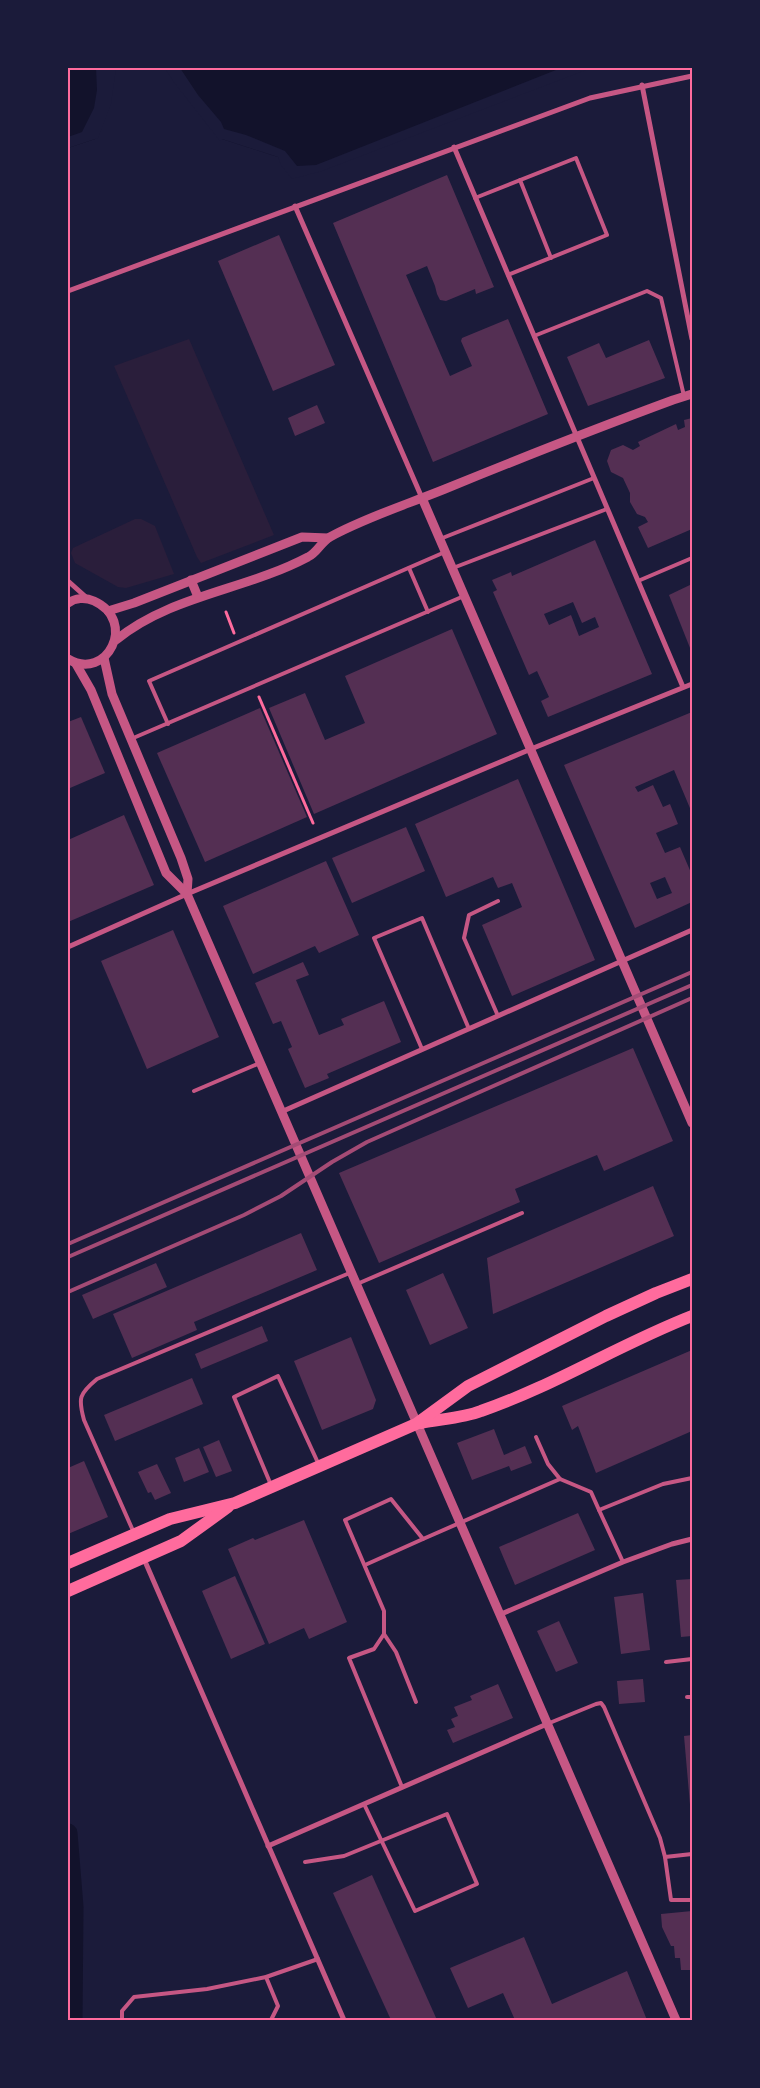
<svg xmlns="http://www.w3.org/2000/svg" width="760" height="2088" font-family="Spectral,serif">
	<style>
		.green { fill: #2a1e3b }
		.water { fill: #12122b }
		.pier { fill: #1b1b3a }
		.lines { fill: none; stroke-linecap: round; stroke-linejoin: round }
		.canal { stroke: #12122b; stroke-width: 19 }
		.building { fill: #542f53; fill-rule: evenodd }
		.path { stroke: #ff6b9d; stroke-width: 3 }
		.service { stroke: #c65784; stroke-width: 4 }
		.minor { stroke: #c65784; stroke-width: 5 }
		.tertiary { stroke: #c65784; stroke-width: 9 }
		.primary { stroke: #ff6b9d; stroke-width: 12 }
		.rail { stroke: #a44b75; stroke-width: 4 }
		.neatline { fill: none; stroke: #ff6b9d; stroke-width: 2 }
	</style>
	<rect width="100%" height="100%" fill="#1b1b3a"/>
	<g class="green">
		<polygon points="189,339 274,535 201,563 197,557 114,366"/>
		<polygon points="135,519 141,519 155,526 174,574 126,588 118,587 75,563 71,553 73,548"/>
	</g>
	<g class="water">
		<polygon points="68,68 113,68 95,139 68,148"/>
		<polygon points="168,68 585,68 292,176 278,157 222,139"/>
	</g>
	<g class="pier">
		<polygon points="96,68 116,68 111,104 98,138 68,148 68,137 82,132 94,108 97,90"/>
		<polygon points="165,68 180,68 198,95 221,122 224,129 246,135 285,151 297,166 316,165 561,68 588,68 586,70 322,171 292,179 281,165 278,157 222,139 220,141 173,81"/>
	</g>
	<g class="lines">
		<polyline class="canal" points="68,1833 74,1907 73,2020"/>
	</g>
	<g class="building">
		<polygon points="447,175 494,287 476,294 475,289 446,301 440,300 437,294 435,286 427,266 406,275 450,376 472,366 461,341 462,338 508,319 548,414 433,462 333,223"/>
		<polygon points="279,235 335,365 273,391 218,261"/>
		<polygon points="649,340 665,378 588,406 567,357 599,343 606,358"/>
		<polygon points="317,405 325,423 295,436 288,418"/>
		<polygon points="692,418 692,529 648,548 638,527 648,522 645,517 637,514 630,502 630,493 623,478 611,472 607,461 611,450 623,445 633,450 640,446 638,442 676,424 678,430 685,427 684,420"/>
		<path d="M595,540L652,674L548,717L541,701L549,697L537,671L529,675L493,592L497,590L492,580L511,572L512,576ZM573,602L582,623L595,617L599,627L579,636L571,615L549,625L544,614Z"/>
		<polygon points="692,584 692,653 669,595"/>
		<polygon points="452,629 497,734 314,814 269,708 305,693 325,740 365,723 345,676"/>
		<polygon points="260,708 307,817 205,862 157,753"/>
		<path d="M692,712V813L674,770L635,787L638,792L653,785L663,807L670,804L678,824L656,833L665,853L680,847L692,875V902L635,928L564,765ZM665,877L672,893L657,899L650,883Z"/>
		<polygon points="81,717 105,773 70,788 68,781 68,722"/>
		<polygon points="518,779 595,960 512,996 482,925 522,907 512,883 498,888 493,877 446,897 415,824"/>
		<polygon points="124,815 154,885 68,922 68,840"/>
		<polygon points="406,827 425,871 352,903 332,858"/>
		<polygon points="326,861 359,935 319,953 315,946 253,974 223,906"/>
		<polygon points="173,930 219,1037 147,1069 101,961"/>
		<polygon points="303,962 309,975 296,980 319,1035 344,1025 341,1019 384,1001 401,1042 327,1074 329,1078 305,1088 288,1049 292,1047 281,1021 273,1024 255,983"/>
		<polygon points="633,1048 673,1141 604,1171 597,1155 515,1189 520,1202 379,1263 339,1173"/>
		<polygon points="653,1186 674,1236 493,1314 487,1258"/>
		<polygon points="301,1233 317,1270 194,1322 197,1330 132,1358 113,1314"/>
		<polygon points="156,1263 167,1287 93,1319 82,1295"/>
		<polygon points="443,1273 468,1328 430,1345 406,1290"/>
		<polygon points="262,1326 268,1341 201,1369 195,1354"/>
		<polygon points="351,1337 376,1400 373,1409 322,1430 294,1361"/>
		<polygon points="692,1350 692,1431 596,1473 578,1426 572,1430 562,1406"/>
		<polygon points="192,1378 203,1404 115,1441 104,1415"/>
		<polygon points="494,1429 504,1455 525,1446 532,1463 511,1471 509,1466 472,1480 457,1443"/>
		<polygon points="219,1440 232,1471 216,1477 203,1447"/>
		<polygon points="199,1448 209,1472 184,1482 175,1458"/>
		<polygon points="84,1461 108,1517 68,1534 68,1468"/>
		<polygon points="157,1464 171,1493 155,1500 151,1492 148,1493 138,1472"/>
		<polygon points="578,1513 595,1550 515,1585 499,1547"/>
		<polygon points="304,1520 347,1622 309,1639 304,1628 269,1644 228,1549 253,1538 255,1540"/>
		<polygon points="235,1576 265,1644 231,1659 202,1591"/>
		<polygon points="692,1579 692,1636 681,1637 676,1580"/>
		<polygon points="643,1593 650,1650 621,1654 614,1597"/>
		<polygon points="559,1621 578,1663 556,1672 537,1631"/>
		<polygon points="643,1679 645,1702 619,1704 617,1681"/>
		<polygon points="498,1684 513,1718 453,1743 447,1730 455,1727 451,1719 458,1716 454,1707 472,1700 470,1696"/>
		<polygon points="692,1735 692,1816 691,1816 684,1736"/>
		<polygon points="372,1875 437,2020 391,2020 333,1893"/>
		<polygon points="692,1911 692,1977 691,1977 690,1970 681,1970 680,1958 675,1958 674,1946 671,1946 662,1927 661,1914"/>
		<polygon points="524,1937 552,2004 627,1971 647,2020 515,2020 503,1993 468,2008 450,1968"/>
	</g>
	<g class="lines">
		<g class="path">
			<polyline points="226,612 234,633"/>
			<polyline points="259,697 313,823"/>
		</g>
		<g class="service">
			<polyline points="520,180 551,258"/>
			<polyline points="475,198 576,158 607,235 508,275"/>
			<polyline points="534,336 647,291 661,298 684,396"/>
			<polyline points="440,539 594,478"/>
			<polyline points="409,568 428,612"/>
			<polyline points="453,568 607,509"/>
			<polyline points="638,581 692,558"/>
			<polyline points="168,724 149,681 445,552"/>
			<polyline points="131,739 464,596"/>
			<polyline points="498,901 469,915 464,938 498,1016"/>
			<polyline points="422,1049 374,938 422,918 469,1029"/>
			<polyline points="194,1091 260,1063"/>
			<polyline points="357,1284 522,1213"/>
			<polyline points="536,1437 548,1464 560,1479"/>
			<polyline points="271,1485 234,1397 278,1376 319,1465"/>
			<path d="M134,1533L84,1420C78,1398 79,1394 97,1379L352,1272"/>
			<polyline points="623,1562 599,1510 663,1484 692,1478"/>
			<polyline points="365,1565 423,1539"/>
			<polyline points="384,1634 396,1652 416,1702"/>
			<polyline points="666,1662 692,1659"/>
			<polyline points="687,1697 692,1697"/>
			<polyline points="547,1724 596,1704 601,1703 604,1707 660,1838 665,1857 671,1900 692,1900"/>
			<polyline points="402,1787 349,1658 374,1649 384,1634 384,1611 345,1520 391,1499 423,1539 560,1479 591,1492 599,1510"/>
			<polyline points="665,1857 692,1854"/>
			<path d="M305,1862L344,1856L447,1814L477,1884L415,1911C398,1875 381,1840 364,1804"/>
			<polyline points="266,1977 278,2006 271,2020"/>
			<polyline points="122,2020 122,2011 134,1997 207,1989 266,1977 318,1959"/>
		</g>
		<g class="minor">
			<polyline points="642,85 692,339"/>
			<polyline points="454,147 683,687"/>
			<polyline points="295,206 422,498"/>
			<polyline points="68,291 590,98 692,76"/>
			<polyline points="68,581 87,598"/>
			<polyline points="68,947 187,894 531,749 692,684"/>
			<polyline points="281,1112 692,930"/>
			<polyline points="144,1559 344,2020"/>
			<polyline points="499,1615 623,1562 672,1544 692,1539"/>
			<polyline points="268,1846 547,1724"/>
		</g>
		<g class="tertiary">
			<polyline points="422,498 692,1123"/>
			<polyline points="191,580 198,597"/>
			<path d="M68,603C75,598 85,597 94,601C138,621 107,682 68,659"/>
			<polyline points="108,611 134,603 302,537 328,538"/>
			<path d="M116,640C171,595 246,590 308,557C317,553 321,542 330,537C364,518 408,504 445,489C521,458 597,428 673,400L692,394"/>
			<polyline points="104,658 112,694 181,858 188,879 187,894"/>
			<polyline points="76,664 91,690 166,873 187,894 676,2020"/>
		</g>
		<g class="primary">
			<path d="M421,1423C441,1419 463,1418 481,1411C554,1386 620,1344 692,1316"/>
			<polyline points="68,1563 170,1519 235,1503 416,1424 468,1386 606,1316 656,1293 692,1279"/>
			<polyline points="68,1591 181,1541 228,1507"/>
		</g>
		<g class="rail">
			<polyline points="68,1244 692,972"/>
			<polyline points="68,1257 692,985"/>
			<polyline points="68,1292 244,1215 281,1196 332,1162 367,1142 692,998"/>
		</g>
	</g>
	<rect width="760" height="2088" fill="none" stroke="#1b1b3a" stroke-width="138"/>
	<rect x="69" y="69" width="622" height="1950" class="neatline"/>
</svg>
